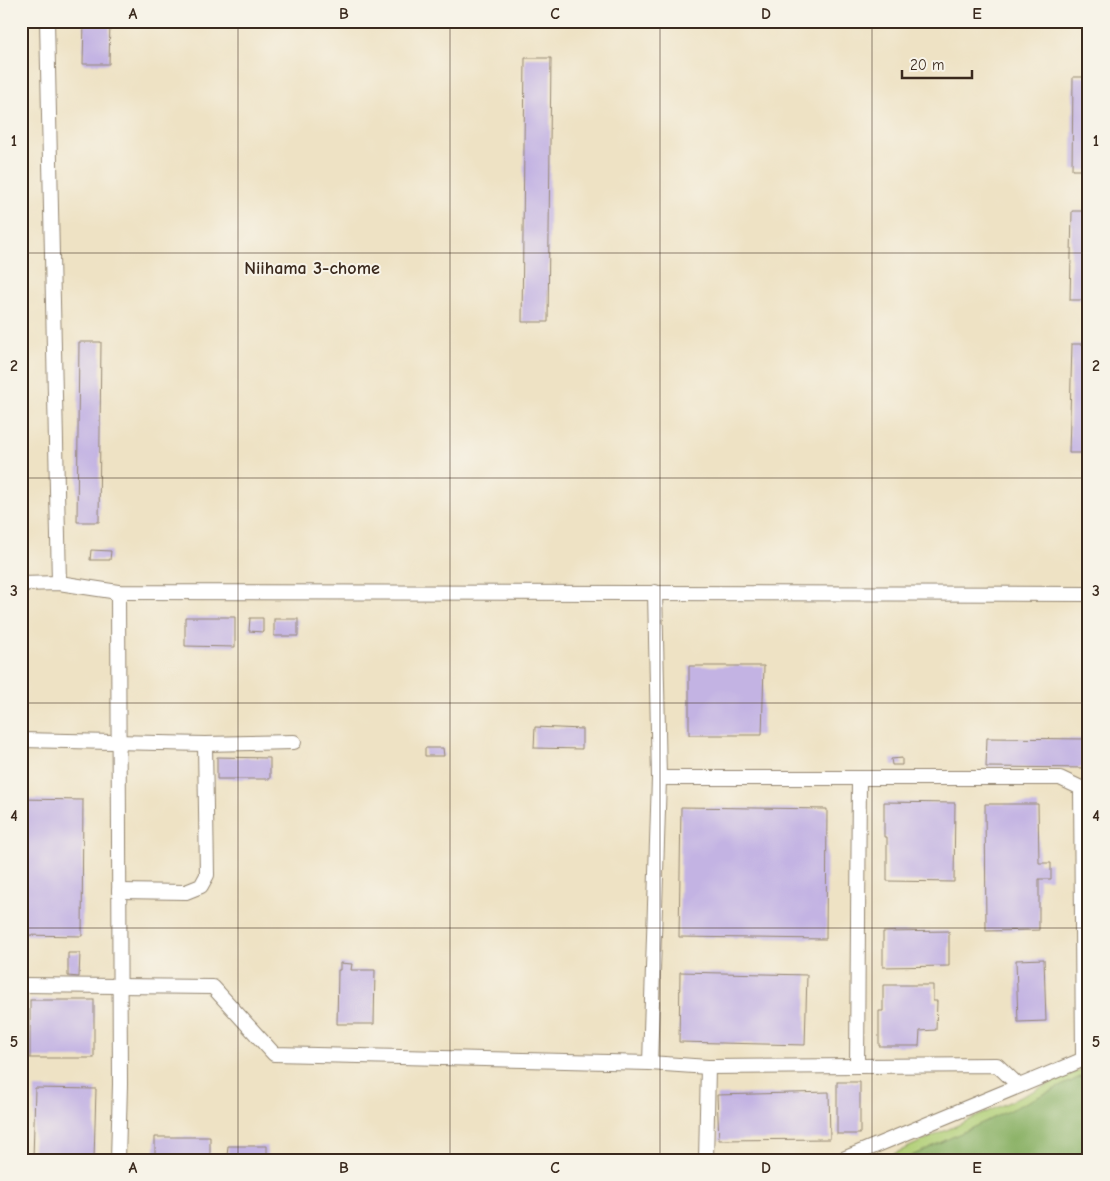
<svg xmlns="http://www.w3.org/2000/svg" width="1110" height="1181" font-family="'Comic Neue',sans-serif">
	<style>
		.green { fill: #b0cf76; stroke: #767c4a }
		.forest { fill: #8cb267; stroke: #646e42 }
		.building { fill: #c3b3e3 }
		.lines { fill: none; stroke-linecap: round; stroke-linejoin: round }
		.lane-casing { stroke: #948671; stroke-width: 16 }
		.lane { stroke: #fff; stroke-width: 14 }
		.grid { fill: none; stroke: #3b2a1e; stroke-width: 1; stroke-opacity: 0.55 }
		.labels { text-anchor: middle; dominant-baseline: central; stroke-width: 4; stroke-linejoin: round; paint-order: stroke }
		.neighbourhood-label { font-size: 18px; font-weight: bold; fill: #3b2a1e; stroke: #f7f3e8 }
		.neatline { fill: none; stroke: #3b2a1e; stroke-width: 2 }
		.grid-label { font-size: 16px; text-anchor: middle; font-weight: bold; fill: #3b2a1e }
	</style>
	<rect width="100%" height="100%" fill="#f7f3e8"/>
	<filter id="ink" filterUnits="userSpaceOnUse"><feTurbulence type="fractalNoise" baseFrequency=".02" numOctaves="2"/><feDisplacementMap in="SourceGraphic" scale="10" xChannelSelector="R" yChannelSelector="G"/><feConvolveMatrix kernelMatrix="1 2 1 2 8 2 1 2 1" color-interpolation-filters="sRGB"/></filter>
	<filter id="wash" filterUnits="userSpaceOnUse"><feTurbulence type="fractalNoise" baseFrequency=".0096" numOctaves="4" result="noise"/><feDisplacementMap in="SourceGraphic" scale="20" xChannelSelector="R" yChannelSelector="G"/><feGaussianBlur stdDeviation="1.12" result="paint"/><feColorMatrix in="noise" values="0 0 0 0 0 0 0 0 0 0 0 0 0 0 0 0 0 1.4 0 .05"/><feComposite in="paint" operator="in"/></filter>
	<g filter="url(#wash)">
		<rect width="100%" height="100%" fill="#eee2c4"/>
		<polygon class="green" points="1089,1066 1089,1160 880,1160 1067,1076"/>
		<polygon class="forest" points="1089,1073 1089,1160 903,1160"/>
		<g id="blocks">
			<g class="building">
				<polygon points="84,21 110,21 109,64 83,64"/>
				<polygon points="525,58 551,58 548,322 522,322"/>
				<polygon points="1073,77 1089,77 1089,170 1072,170"/>
				<polygon points="1072,211 1089,211 1089,300 1070,300"/>
				<polygon points="79,342 101,342 99,522 77,522"/>
				<polygon points="1072,344 1089,344 1089,453 1069,453"/>
				<polygon points="91,550 111,551 110,560 90,560"/>
				<polygon points="185,617 235,617 235,647 185,646"/>
				<polygon points="250,618 263,618 263,632 249,631"/>
				<rect x="274" y="619" width="24" height="17"/>
				<polygon points="689,666 764,666 762,735 689,735"/>
				<polygon points="535,727 582,729 582,749 534,748"/>
				<polygon points="987,738 1089,739 1089,768 986,767"/>
				<polygon points="425,748 443,748 444,756 425,756"/>
				<polygon points="217,757 270,758 270,779 217,779"/>
				<polygon points="902,758 902,765 892,765 891,759"/>
				<polygon points="21,799 83,800 82,936 21,935"/>
				<polygon points="884,802 955,803 954,882 887,881 887,837 884,837"/>
				<polygon points="985,804 1038,804 1039,863 1051,863 1051,879 1039,879 1039,930 986,931"/>
				<polygon points="681,807 827,809 826,939 679,937"/>
				<polygon points="949,931 949,966 883,967 883,932"/>
				<polygon points="68,953 80,953 79,977 68,976"/>
				<polygon points="1044,959 1046,1021 1018,1022 1016,960"/>
				<polygon points="340,963 352,964 351,970 375,970 374,1024 337,1024 338,970 340,970"/>
				<polygon points="680,972 807,975 805,1045 679,1042"/>
				<polygon points="883,985 933,985 933,1001 937,1001 936,1030 920,1031 919,1046 879,1046 879,1011 883,1011"/>
				<rect x="21" y="1000" width="3" height="57"/>
				<rect x="30" y="1000" width="64" height="58"/>
				<rect x="837" y="1082" width="23" height="52"/>
				<polygon points="35,1088 96,1089 94,1160 33,1160"/>
				<polygon points="829,1092 830,1139 719,1140 717,1095"/>
				<polygon points="155,1137 210,1137 210,1156 227,1156 228,1146 267,1146 267,1160 155,1160"/>
			</g>
		</g>
	</g>
	<g filter="url(#ink)">
		<use href="#blocks" fill-opacity="0" stroke="#948671" stroke-width="1"/>
		<g class="lines">
			<g class="lane-casing">
				<g id="lane">
					<polyline points="47,21 59,583"/>
					<polyline points="21,584 59,583 118,592 1089,594"/>
					<polyline points="118,592 120,1084 118,1160"/>
					<polyline points="655,592 659,778 650,1063 708,1067 997,1065 1018,1085"/>
					<polyline points="21,740 205,744 294,742"/>
					<polyline points="659,778 1060,778 1081,788 1089,788"/>
					<polyline points="1081,788 1083,1059"/>
					<polyline points="119,891 186,892 201,886 207,875 205,744"/>
					<polyline points="21,985 213,987 274,1054 650,1063"/>
					<polyline points="857,1066 859,778"/>
					<polyline points="706,1160 708,1067"/>
					<polyline points="841,1160 1089,1057"/>
				</g>
			</g>
			<use href="#lane" class="lane"/>
		</g>
	</g>
	<path class="grid" d="M238,21V1160M450,21V1160M660,21V1160M872,21V1160M21,253H1089M21,478H1089M21,703H1089M21,928H1089"/>
	<g class="labels">
		<g class="neighbourhood-label">
			<text x="312" y="268">Niihama 3-chome</text>
		</g>
	</g>
	<rect width="1110" height="1181" fill="none" stroke="#f7f3e8" stroke-width="55"/>
	<path d="M902 70v8h70v-8" fill="none" stroke="#3b2a1e" stroke-width="2.5"/>
	<text x="910" y="70" font-size="15" fill="#3b2a1e" stroke="#f7f3e8" stroke-width="4" paint-order="stroke">20 m</text>
	<rect x="28" y="28" width="1054" height="1126" class="neatline"/>
	<g class="grid-label">
		<text x="133" y="19">A</text>
		<text x="344" y="19">B</text>
		<text x="555" y="19">C</text>
		<text x="766" y="19">D</text>
		<text x="977" y="19">E</text>
		<text x="14" y="146">1</text>
		<text x="1096" y="146">1</text>
		<text x="14" y="371">2</text>
		<text x="1096" y="371">2</text>
		<text x="14" y="596">3</text>
		<text x="1096" y="596">3</text>
		<text x="14" y="821">4</text>
		<text x="1096" y="821">4</text>
		<text x="14" y="1047">5</text>
		<text x="1096" y="1047">5</text>
		<text x="133" y="1173">A</text>
		<text x="344" y="1173">B</text>
		<text x="555" y="1173">C</text>
		<text x="766" y="1173">D</text>
		<text x="977" y="1173">E</text>
	</g>
</svg>
